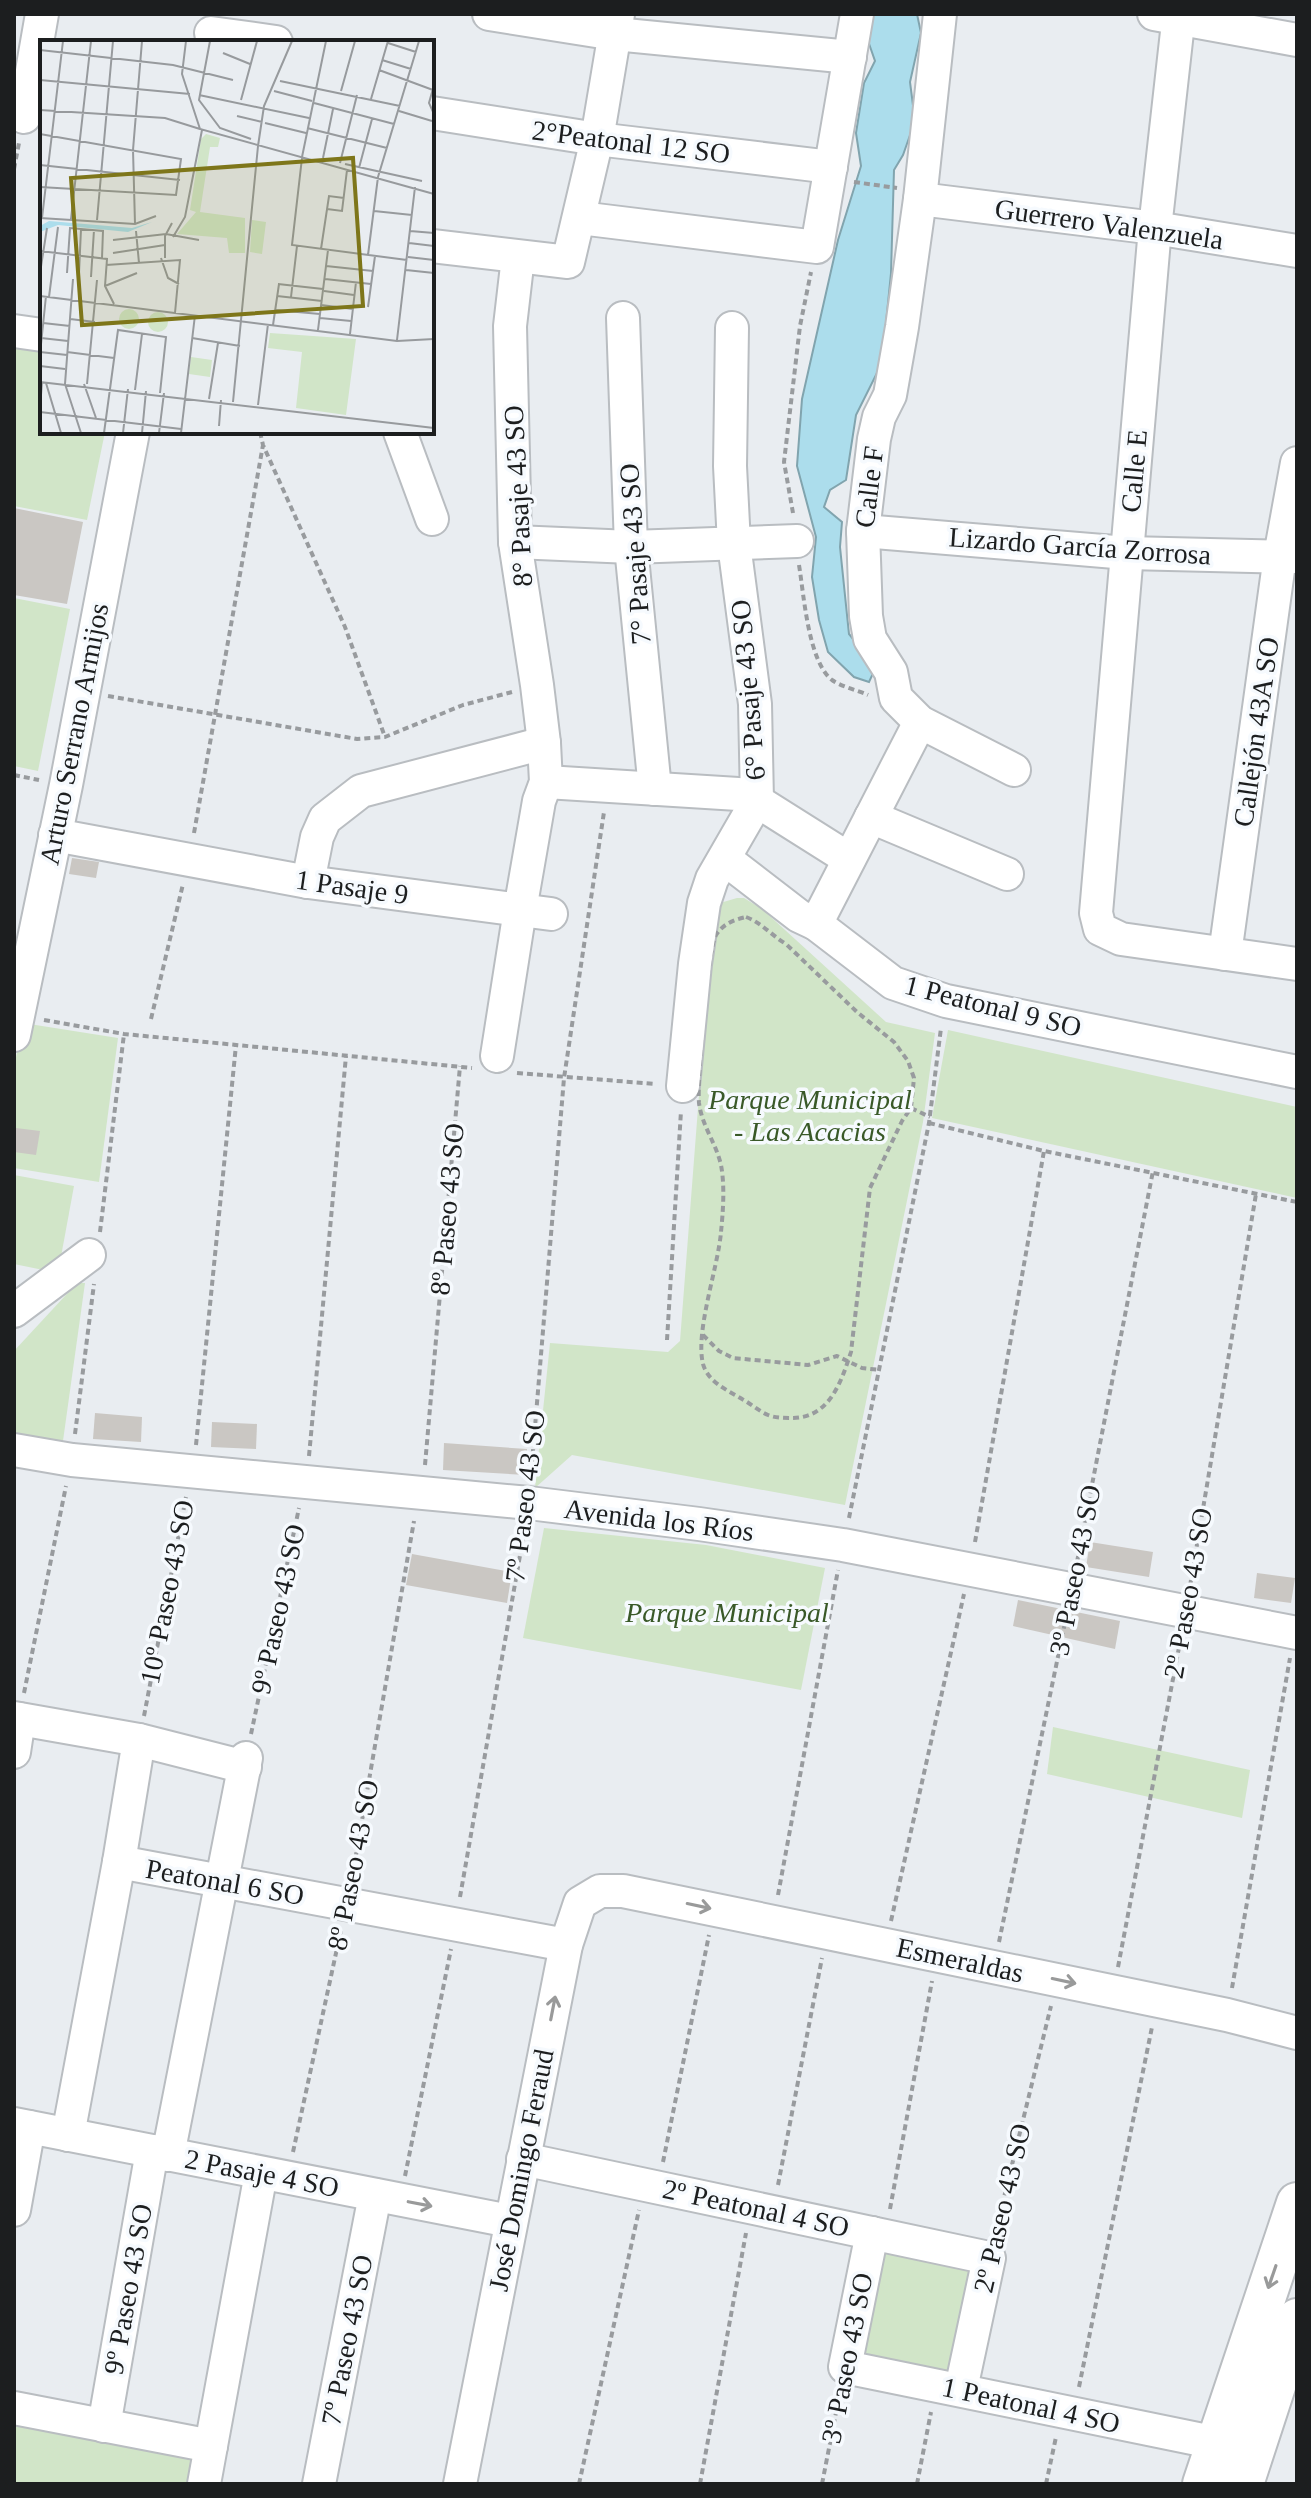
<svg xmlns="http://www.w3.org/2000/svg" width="1311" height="2498" font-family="Georgia,serif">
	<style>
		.green { fill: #d1e5c8 }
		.water { fill: #acddec; stroke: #81a4ae; stroke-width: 2 }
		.building { fill: #cac7c3 }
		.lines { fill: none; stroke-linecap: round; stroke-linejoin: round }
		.minor-casing { stroke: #b9bdc1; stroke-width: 36 }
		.major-casing { stroke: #b9bdc1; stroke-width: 44 }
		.path { stroke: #989b9e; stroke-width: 4; stroke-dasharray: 6 4; stroke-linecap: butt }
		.minor { stroke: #fff; stroke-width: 32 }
		.major { stroke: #fff; stroke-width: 40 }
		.oneway { stroke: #999a9a }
		.labels { text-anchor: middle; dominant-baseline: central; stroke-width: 7; stroke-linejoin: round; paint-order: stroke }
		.street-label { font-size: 28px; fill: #1c1e1f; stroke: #f6fafe }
		.park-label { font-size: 28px; font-style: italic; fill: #395928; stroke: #f6fafe }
		.inset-road { fill: none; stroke: #979a9d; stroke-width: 2 }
		.view { fill: #7e761a; fill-opacity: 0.15; stroke: #7e761a; stroke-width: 4 }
		.inset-edge { fill: none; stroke: #1c1e1f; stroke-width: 4 }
	</style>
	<rect width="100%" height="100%" fill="#e9edf1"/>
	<g class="green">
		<polygon points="14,338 42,343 42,432 105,432 87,520 14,506"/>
		<polygon points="14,598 70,609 38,771 14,766"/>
		<polygon points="737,898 744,898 762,909 886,1022 935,1033 923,1122 845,1505 572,1455 535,1488 550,1343 668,1352 680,1341 713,914 720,903"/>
		<polygon points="23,1023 118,1038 99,1182 14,1168 14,1067"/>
		<polygon points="948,1030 1297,1107 1297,1198 932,1118"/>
		<polygon points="14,1175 74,1186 58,1273 14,1264"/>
		<polygon points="77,1283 85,1283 62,1448 14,1441 14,1351"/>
		<polygon points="544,1528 706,1545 825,1568 801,1690 523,1638"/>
		<polygon points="1053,1727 1250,1770 1242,1818 1047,1774"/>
		<polygon points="878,2243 977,2262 954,2379 854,2361"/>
		<polygon points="14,2412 204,2450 198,2484 14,2484"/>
	</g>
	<polygon class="water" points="870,14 917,14 921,33 910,82 915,121 903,155 894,170 891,273 882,363 856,415 846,480 830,490 824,507 842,522 840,547 849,634 876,667 869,682 854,677 828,652 819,620 812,577 816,537 797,466 802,399 838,240 861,166 856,133 864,83 875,61 866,35"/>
	<g class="building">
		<polygon points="14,508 83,522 67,604 14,595"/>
		<polygon points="72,858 99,862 96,878 69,874"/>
		<polygon points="16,1128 40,1131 36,1155 14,1152"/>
		<polygon points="95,1413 142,1417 141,1442 93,1439"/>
		<polygon points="212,1422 257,1424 256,1449 211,1447"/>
		<polygon points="444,1443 527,1449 526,1475 443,1470"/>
		<polygon points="1090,1542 1153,1552 1149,1577 1086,1567"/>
		<polygon points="412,1554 512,1572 507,1603 406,1585"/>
		<polygon points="1257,1573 1295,1578 1291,1603 1254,1598"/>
		<polygon points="1018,1600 1120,1621 1115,1649 1013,1626"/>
	</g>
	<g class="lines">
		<g class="minor-casing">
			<g id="minor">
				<polyline points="489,14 615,34 850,57"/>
				<polyline points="940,14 920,199 902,327 890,395 879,417 874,439 863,531 866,616 870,639 891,672 896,698 920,722 1014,770"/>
				<polyline points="1154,14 1297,40"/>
				<polyline points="1179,14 1155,228 1096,913 1100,929 1121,939 1297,964"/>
				<polyline points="211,33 276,42"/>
				<polyline points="432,113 597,139 831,167"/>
				<polyline points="24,117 42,14"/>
				<polyline points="920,199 1155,228 1297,251"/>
				<polyline points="580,218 817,247 857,14"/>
				<polyline points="432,246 568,262 597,139 618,14"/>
				<polyline points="623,318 631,547 655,789"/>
				<polyline points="14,331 42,335"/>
				<polyline points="400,432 432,519"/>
				<polyline points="863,531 1127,553 1297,557"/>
				<polyline points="515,542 631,547 797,541"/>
				<polyline points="546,782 738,794 757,801 849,859"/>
				<polyline points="871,817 1007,874"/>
				<polyline points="55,835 308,882 520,910 539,801 546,782 544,743 537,685 515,542 510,326 518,257"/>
				<polyline points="725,859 799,916 816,924 893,983 946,1001 1297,1072"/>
				<polyline points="308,882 317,837 325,819 361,791 544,743"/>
				<polyline points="816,924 920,722"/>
				<polyline points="1225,954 1280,556 1297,463"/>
				<polyline points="14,1035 66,785 133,432"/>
				<polyline points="497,1056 520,910 551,914"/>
				<polyline points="683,1086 695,964 704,903 712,879 757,801 755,704 734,544 730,466 732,328"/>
				<polyline points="14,1311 89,1255"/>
				<polyline points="14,1450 72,1460 529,1503 699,1524 843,1545 1297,1633"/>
				<polyline points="14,1718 139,1740 245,1767"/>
				<polyline points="14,1752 19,1719"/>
				<polyline points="119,1862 566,1945"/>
				<polyline points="14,2124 510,2221"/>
				<polyline points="68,2135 119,1862 139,1740"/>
				<polyline points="168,2155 246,1758"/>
				<polyline points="523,2159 989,2258 961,2389"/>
				<polyline points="14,2210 29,2127"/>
				<polyline points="872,2233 845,2367 1217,2443"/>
				<polyline points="14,2408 211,2446"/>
				<polyline points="104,2426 152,2151"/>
				<polyline points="204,2484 261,2173"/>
				<polyline points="319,2484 375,2195"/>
				<polyline points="460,2484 566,1945 580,1903 600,1891 623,1891 1227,2015 1297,2033"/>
			</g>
		</g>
		<g class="major-casing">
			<g id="major">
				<polyline points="1203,2484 1297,2203"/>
				<polyline points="1243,2484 1297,2319"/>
			</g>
		</g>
		<g class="path">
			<polyline points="14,169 19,143"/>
			<polyline points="854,182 897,188"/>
			<polyline points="260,432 263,445 345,627 385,737"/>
			<polyline points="793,513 784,462 800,326 811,272"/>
			<path d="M799,565C804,595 808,661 832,680C842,687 857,690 868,695"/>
			<polyline points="108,696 357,739 385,737 463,705 512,692"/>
			<polyline points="14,775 39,780"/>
			<polyline points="194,833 263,445"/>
			<path d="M746,917C762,923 771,935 786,944L857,1012L894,1042L908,1061L914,1078L911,1108L902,1121L870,1188L851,1352C841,1383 829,1418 792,1418C784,1418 775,1418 768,1415C759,1411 751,1404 742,1399C727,1390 708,1382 703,1364C695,1331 718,1268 721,1232C723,1212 725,1186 721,1165C716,1143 702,1126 699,1103C697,1081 707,950 716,935C723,924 733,920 746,917Z"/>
			<polyline points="151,1019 183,884"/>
			<polyline points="44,1020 124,1034 472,1068"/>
			<polyline points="517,1073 656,1084"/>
			<polyline points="911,1108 930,1117"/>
			<polyline points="929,1123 1044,1151 1297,1202"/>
			<polyline points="100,1232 124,1034"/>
			<polyline points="703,1335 719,1351 733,1358 808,1365 837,1356 862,1368 880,1370"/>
			<polyline points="667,1340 681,1111"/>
			<polyline points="75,1434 94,1284"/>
			<polyline points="196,1445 236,1045"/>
			<polyline points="309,1456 346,1056"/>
			<polyline points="425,1465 460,1066"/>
			<polyline points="531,1475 564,1078 604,812"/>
			<polyline points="849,1518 929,1123 941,1028"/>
			<polyline points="975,1542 1044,1151"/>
			<polyline points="1077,1562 1153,1171"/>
			<polyline points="1190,1586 1256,1194"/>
			<polyline points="24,1693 66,1486"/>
			<polyline points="144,1716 186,1497"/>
			<polyline points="251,1734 299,1508"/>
			<polyline points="352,1878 414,1521"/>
			<polyline points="778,1895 838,1570"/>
			<polyline points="460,1897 525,1527"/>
			<polyline points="891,1921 964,1594"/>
			<polyline points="999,1942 1067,1613"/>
			<polyline points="1118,1967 1181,1637"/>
			<polyline points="1232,1988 1290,1658"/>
			<polyline points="293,2152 341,1930"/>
			<polyline points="663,2162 709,1935"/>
			<polyline points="405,2176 451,1949"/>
			<polyline points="778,2185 822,1958"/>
			<polyline points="890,2209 932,1981"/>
			<polyline points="995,2234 1051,2006"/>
			<polyline points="1079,2387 1152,2027"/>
			<polyline points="579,2484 639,2210"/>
			<polyline points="700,2484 746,2233"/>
			<polyline points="822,2484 840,2392"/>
			<polyline points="917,2484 931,2412"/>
			<polyline points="1046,2484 1056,2437"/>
		</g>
		<use href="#minor" class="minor"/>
		<use href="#major" class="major"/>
	</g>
	<defs><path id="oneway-shaft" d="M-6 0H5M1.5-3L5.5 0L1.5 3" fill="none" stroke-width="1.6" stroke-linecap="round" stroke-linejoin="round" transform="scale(2)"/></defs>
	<g class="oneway">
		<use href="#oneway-shaft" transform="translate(699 1906) rotate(12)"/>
		<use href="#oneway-shaft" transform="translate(1064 1981) rotate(12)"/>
		<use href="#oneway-shaft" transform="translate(553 2008) rotate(-79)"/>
		<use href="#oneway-shaft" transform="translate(420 2204) rotate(11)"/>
		<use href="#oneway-shaft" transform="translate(1272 2277) rotate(109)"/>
	</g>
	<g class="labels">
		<g class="street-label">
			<text transform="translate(631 142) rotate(7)">2°Peatonal 12 SO</text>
			<text transform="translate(1109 224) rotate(8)">Guerrero Valenzuela</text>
			<text transform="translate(1134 471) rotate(-85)">Calle E</text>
			<text transform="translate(869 487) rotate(-83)">Calle F</text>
			<text transform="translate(518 496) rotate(-93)">8° Pasaje 43 SO</text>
			<text transform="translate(1080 546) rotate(4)">Lizardo García Zorrosa</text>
			<text transform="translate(635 554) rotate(-94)">7° Pasaje 43 SO</text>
			<text transform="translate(748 690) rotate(-95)">6° Pasaje 43 SO</text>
			<text transform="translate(1256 732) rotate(-82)">Callejón 43A SO</text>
			<text transform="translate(74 734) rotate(-79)">Arturo Serrano Armijos</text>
			<text transform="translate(352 887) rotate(8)">1 Pasaje 9</text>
			<text transform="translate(993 1006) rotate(14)">1 Peatonal 9 SO</text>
			<text transform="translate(447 1209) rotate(-85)">8º Paseo 43 SO</text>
			<text transform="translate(525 1496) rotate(-83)">7º Paseo 43 SO</text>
			<text transform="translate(659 1520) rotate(7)">Avenida los Ríos</text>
			<text transform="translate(1075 1570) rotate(-79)">3º Paseo 43 SO</text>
			<text transform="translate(167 1592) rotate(-79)">10º Paseo 43 SO</text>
			<text transform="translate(1188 1593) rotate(-80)">2º Paseo 43 SO</text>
			<text transform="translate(278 1609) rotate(-78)">9º Paseo 43 SO</text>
			<text transform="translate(353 1865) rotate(-79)">8º Paseo 43 SO</text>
			<text transform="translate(225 1882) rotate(10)">Peatonal 6 SO</text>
			<text transform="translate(960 1960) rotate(12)">Esmeraldas</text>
			<text transform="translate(521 2170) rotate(-79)">José Domingo Feraud</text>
			<text transform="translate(262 2173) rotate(11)">2 Pasaje 4 SO</text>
			<text transform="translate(756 2208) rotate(12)">2º Peatonal 4 SO</text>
			<text transform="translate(1002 2208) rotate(-77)">2º Paseo 43 SO</text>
			<text transform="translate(128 2289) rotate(-80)">9º Paseo 43 SO</text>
			<text transform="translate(347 2340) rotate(-79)">7º Paseo 43 SO</text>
			<text transform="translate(847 2358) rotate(-79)">3º Paseo 43 SO</text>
			<text transform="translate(1031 2405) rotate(12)">1 Peatonal 4 SO</text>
		</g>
		<g class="park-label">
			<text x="810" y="1099">Parque Municipal<tspan x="810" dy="32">- Las Acacias</tspan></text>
			<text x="727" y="1612">Parque Municipal</text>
		</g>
	</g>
	<g transform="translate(40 40)">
		<rect width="394" height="394" fill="#e9edf1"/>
		<path d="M166,94L180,98L178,107H170L160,172L205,178V213H189L187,198L137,194L156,172L150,170L161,99ZM212,180L226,182L222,214L210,212ZM79 279a10 10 0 1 1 20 0a10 10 0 1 1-20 0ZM108 282a10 10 0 1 1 20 0a10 10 0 1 1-20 0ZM230,293L316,299L306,375L256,368L262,312L228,308ZM151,317L172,320L170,337L149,334Z" fill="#d1e5c8"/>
		<path d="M9,181L92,188L112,182L88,192L18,185L0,192V186Z" fill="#acddec"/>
		<path class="inset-road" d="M146,1L142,34L160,89L394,154M170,1L159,60L180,88L211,99M348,3L376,12M0,10L133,25L193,40M183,13L210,24M342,20L371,29M339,30L393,50M0,40L150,54M240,41L360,66M394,45L389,63L394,74M234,51L272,61M301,51L315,1M159,55L269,78M331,59L348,1M201,60L217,1M274,63L354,84M0,70L125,78L160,89M359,71L392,81M197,76L222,82M225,83L266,93M267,88L347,108M0,94L141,119L136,155L0,147M218,106L224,66L252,1M262,117L286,1M262,118L252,205L367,220M283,118L293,69M300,123L317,55M305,124L382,141M0,125L140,140M319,128L332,79M287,169L302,171L307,130M334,171L372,175M0,178L95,184L116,176M2,178L23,1M31,179L51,1M57,180L73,1M95,184L93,110L102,1M96,191L99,223M370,191L394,193M133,197L145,177L162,90M73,200L126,194L159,200M369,203L394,206M281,209L289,156L304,158M0,211L67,219L65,246L74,264M73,213L125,205M328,215L338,137L379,1M368,217L394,220M121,218L128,238L139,244M125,218V196L132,183M66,225L140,220L135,273M286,226L333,231M366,230L394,233M0,233L7,188M27,233L30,188L63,191L62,218M39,233L41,189M51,237L54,190M33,239L25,344L41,393M285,239L331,244M238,244L283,249M65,246L97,233M284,251L314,255M0,256L357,301L394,299M237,256L282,261M9,257L18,187M251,257L257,206M281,265L313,269M328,267L335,216M235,270L280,274M280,278L311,281M30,279L55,282M3,283L30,286M233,285L239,244M278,290L288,210M310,294L316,242M1,298L28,301M152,298L200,306M357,300L375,147M0,312L27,315M27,312L74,318M0,314L6,256M0,326L25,329M0,342L394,388M6,343L21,393M44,344L56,378M47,344L57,240M95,350L102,294M169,359L178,303M193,362L218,106M218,365L228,284M0,368L2,342M0,372L141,389M179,386L181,360M64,393L78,290L126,297L120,353M83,393L88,349M102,393L106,351M119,393L124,353M141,393L155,275"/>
		<path class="view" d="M313,118L323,266L42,285L31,138Z"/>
		<rect width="394" height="394" class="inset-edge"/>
	</g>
	<rect width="1311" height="2498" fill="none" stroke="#1c1e1f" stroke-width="32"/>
</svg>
